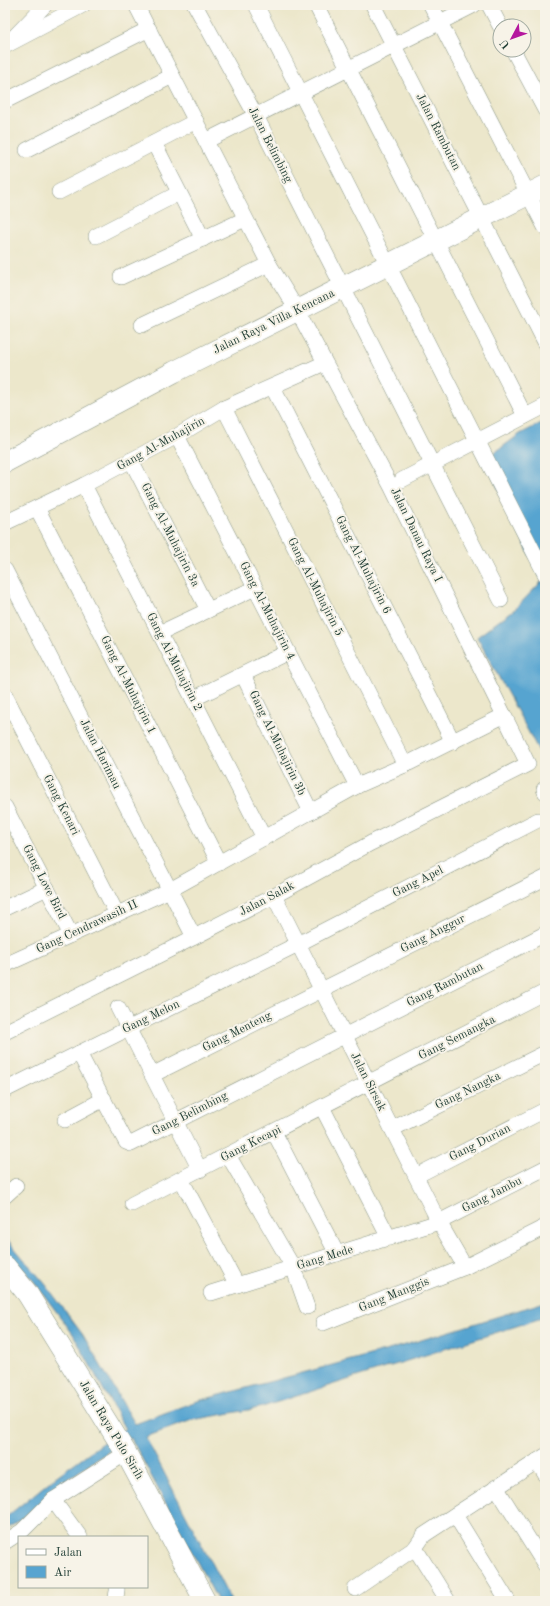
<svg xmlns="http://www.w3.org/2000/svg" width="550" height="1606" font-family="'Old Standard TT',serif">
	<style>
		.water { fill: #57a4d0; stroke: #3b7082 }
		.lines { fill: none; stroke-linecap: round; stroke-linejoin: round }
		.street-casing { stroke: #869280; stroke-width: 16 }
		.secondary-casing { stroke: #869280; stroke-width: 22 }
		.street { stroke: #fff; stroke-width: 15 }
		.secondary { stroke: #fff; stroke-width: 21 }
		.labels { text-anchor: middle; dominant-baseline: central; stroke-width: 4; stroke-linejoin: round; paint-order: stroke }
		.street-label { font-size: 12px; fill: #1f3d34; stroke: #f7f3e8 }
	</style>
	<rect width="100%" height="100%" fill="#f7f3e8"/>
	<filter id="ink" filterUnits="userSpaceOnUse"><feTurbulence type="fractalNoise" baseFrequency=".025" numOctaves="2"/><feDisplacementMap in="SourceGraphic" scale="8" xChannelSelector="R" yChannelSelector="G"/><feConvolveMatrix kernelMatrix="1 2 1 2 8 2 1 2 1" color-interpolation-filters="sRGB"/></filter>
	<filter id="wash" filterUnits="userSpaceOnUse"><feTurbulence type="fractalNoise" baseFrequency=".012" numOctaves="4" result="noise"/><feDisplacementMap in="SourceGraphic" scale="16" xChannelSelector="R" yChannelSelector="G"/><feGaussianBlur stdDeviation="0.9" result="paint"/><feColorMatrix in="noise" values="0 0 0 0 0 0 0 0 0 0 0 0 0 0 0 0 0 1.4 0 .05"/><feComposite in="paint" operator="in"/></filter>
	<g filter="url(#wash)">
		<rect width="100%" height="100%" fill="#ece7cb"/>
		<g class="water">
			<polygon points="545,421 545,752 540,753 477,637 515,609 542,581 490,471 490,456 520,434"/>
			<path d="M5,1237L46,1285L83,1335L135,1424L194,1402L392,1349L545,1302V1317L259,1408L192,1420L151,1435L146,1438L231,1601H218L131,1438C105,1453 79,1470 56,1489C39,1503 24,1519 5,1530V1518L54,1478L105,1441L125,1429L73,1334L32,1279L5,1250Z"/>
		</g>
	</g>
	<g filter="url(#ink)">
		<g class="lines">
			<g class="street-casing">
				<g id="street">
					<polyline points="195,5 256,116 501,600"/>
					<polyline points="256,5 545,574"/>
					<polyline points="316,5 525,416"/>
					<polyline points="373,5 545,342"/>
					<polyline points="431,5 545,227"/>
					<polyline points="489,5 500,26"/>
					<polyline points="15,36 45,5"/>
					<polyline points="5,46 83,5"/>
					<polyline points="513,50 545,110"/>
					<polyline points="5,101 149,29"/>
					<polyline points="206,141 474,5"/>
					<polyline points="154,143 203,239"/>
					<polyline points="27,150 172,76"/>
					<polyline points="59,192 196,121"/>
					<polyline points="96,236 179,193"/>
					<polyline points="121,277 245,219"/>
					<polyline points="142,325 269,264"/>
					<polyline points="273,388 453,742"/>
					<polyline points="224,408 405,765"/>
					<polyline points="177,436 357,786"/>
					<polyline points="131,460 208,610"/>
					<polyline points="402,480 545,406"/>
					<polyline points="84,485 264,838"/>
					<polyline points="37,508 219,863"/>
					<polyline points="5,523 84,485 177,436 224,408 318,366"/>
					<polyline points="5,570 194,937"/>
					<polyline points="160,633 255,588"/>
					<polyline points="243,675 311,812"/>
					<polyline points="5,695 117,914"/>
					<polyline points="193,699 288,652"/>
					<polyline points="544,789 545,792"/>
					<polyline points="5,807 71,935"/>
					<polyline points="274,896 439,1222 465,1267"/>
					<polyline points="5,908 47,888"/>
					<polyline points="5,965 170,890 357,786 405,765 497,719"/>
					<polyline points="118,1008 200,1170"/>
					<polyline points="5,1032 171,949 274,896 371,843 528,764 391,486 297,310 269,264 136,5"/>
					<polyline points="79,1053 126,1142 131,1144 545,934"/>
					<polyline points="152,1075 545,878"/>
					<polyline points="5,1090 298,944 538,820"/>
					<polyline points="322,1107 389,1238"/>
					<polyline points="65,1120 104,1099"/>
					<polyline points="392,1129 545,1053"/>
					<polyline points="274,1132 337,1254"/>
					<polyline points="228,1155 293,1267 307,1307"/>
					<polyline points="416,1176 545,1110"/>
					<polyline points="181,1179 237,1285"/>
					<polyline points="5,1196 16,1186"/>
					<polyline points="132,1204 545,992"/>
					<polyline points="211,1293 439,1222 545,1168"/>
					<polyline points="323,1323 465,1267 545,1227"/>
					<polyline points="537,1461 545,1474"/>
					<polyline points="496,1487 545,1565"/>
					<polyline points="53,1500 80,1537"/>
					<polyline points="455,1515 508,1601"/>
					<polyline points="5,1542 22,1531 53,1500 126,1453"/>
					<polyline points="415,1548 448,1601"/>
					<polyline points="355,1589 415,1548 424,1535 545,1456"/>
					<path d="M116,1601C115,1596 118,1592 117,1587"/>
				</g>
			</g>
			<g class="secondary-casing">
				<g id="secondary">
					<polyline points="5,462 174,372 545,186"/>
					<polyline points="5,1266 27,1293 126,1453 205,1601"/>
				</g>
			</g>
			<use href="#street" class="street"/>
			<use href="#secondary" class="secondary"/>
		</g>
	</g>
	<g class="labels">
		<g class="street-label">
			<text transform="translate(438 132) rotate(63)">Jalan Rambutan</text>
			<text transform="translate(270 145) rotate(63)">Jalan Belimbing</text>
			<text transform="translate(274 322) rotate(-26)">Jalan Raya Villa Kencana</text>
			<text transform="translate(161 444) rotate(-29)">Gang Al-Muhajirin</text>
			<text transform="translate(170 535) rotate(63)">Gang Al-Muhajirin 3a</text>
			<text transform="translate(416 535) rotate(64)">Jalan Danau Raya I</text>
			<text transform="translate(363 565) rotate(63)">Gang Al-Muhajirin 6</text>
			<text transform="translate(315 587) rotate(63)">Gang Al-Muhajirin 5</text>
			<text transform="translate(267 611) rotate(63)">Gang Al-Muhajirin 4</text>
			<text transform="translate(174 662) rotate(63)">Gang Al-Muhajirin 2</text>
			<text transform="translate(128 685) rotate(63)">Gang Al-Muhajirin 1</text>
			<text transform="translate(277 743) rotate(64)">Gang Al-Muhajirin 3b</text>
			<text transform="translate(100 754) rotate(63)">Jalan Harimau</text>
			<text transform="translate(61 805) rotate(63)">Gang Kenari</text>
			<text transform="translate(44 882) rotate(63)">Gang Love Bird</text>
			<text transform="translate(418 882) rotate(-27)">Gang Apel</text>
			<text transform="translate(267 899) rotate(-28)">Jalan Salak</text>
			<text transform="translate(87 927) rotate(-25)">Gang Cendrawasih II</text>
			<text transform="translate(433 934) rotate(-27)">Gang Anggur</text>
			<text transform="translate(445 985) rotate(-27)">Gang Rambutan</text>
			<text transform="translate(151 1017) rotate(-26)">Gang Melon</text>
			<text transform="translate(237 1032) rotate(-27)">Gang Menteng</text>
			<text transform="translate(457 1038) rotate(-27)">Gang Semangka</text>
			<text transform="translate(368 1082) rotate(63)">Jalan Sirsak</text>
			<text transform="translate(468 1091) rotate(-26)">Gang Nangka</text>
			<text transform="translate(190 1114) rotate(-27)">Gang Belimbing</text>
			<text transform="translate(480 1143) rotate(-27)">Gang Durian</text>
			<text transform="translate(251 1144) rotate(-27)">Gang Kecapi</text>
			<text transform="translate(492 1195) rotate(-27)">Gang Jambu</text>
			<text transform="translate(325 1258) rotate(-17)">Gang Mede</text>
			<text transform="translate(394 1295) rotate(-22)">Gang Manggis</text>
			<text transform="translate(111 1430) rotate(59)">Jalan Raya Pulo Sirih</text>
		</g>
	</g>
	<rect width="550" height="1606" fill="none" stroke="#f7f3e8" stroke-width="20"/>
	<rect x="18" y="1536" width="130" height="52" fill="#f7f3e8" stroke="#a1aaa0"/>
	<rect x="26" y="1549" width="20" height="6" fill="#ffffff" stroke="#a1aaa0"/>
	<text x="54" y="1556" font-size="12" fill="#1f3d34">Jalan</text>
	<rect x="26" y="1566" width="20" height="12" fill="#57a4d0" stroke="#a1aaa0"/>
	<text x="54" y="1576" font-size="12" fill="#1f3d34">Air</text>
	<g transform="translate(512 38) rotate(229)"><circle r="19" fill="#f7f3e8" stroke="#a1aaa0"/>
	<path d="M0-3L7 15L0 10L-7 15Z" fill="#b5179e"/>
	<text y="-6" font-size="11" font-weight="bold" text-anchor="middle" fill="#1f3d34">U</text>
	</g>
</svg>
